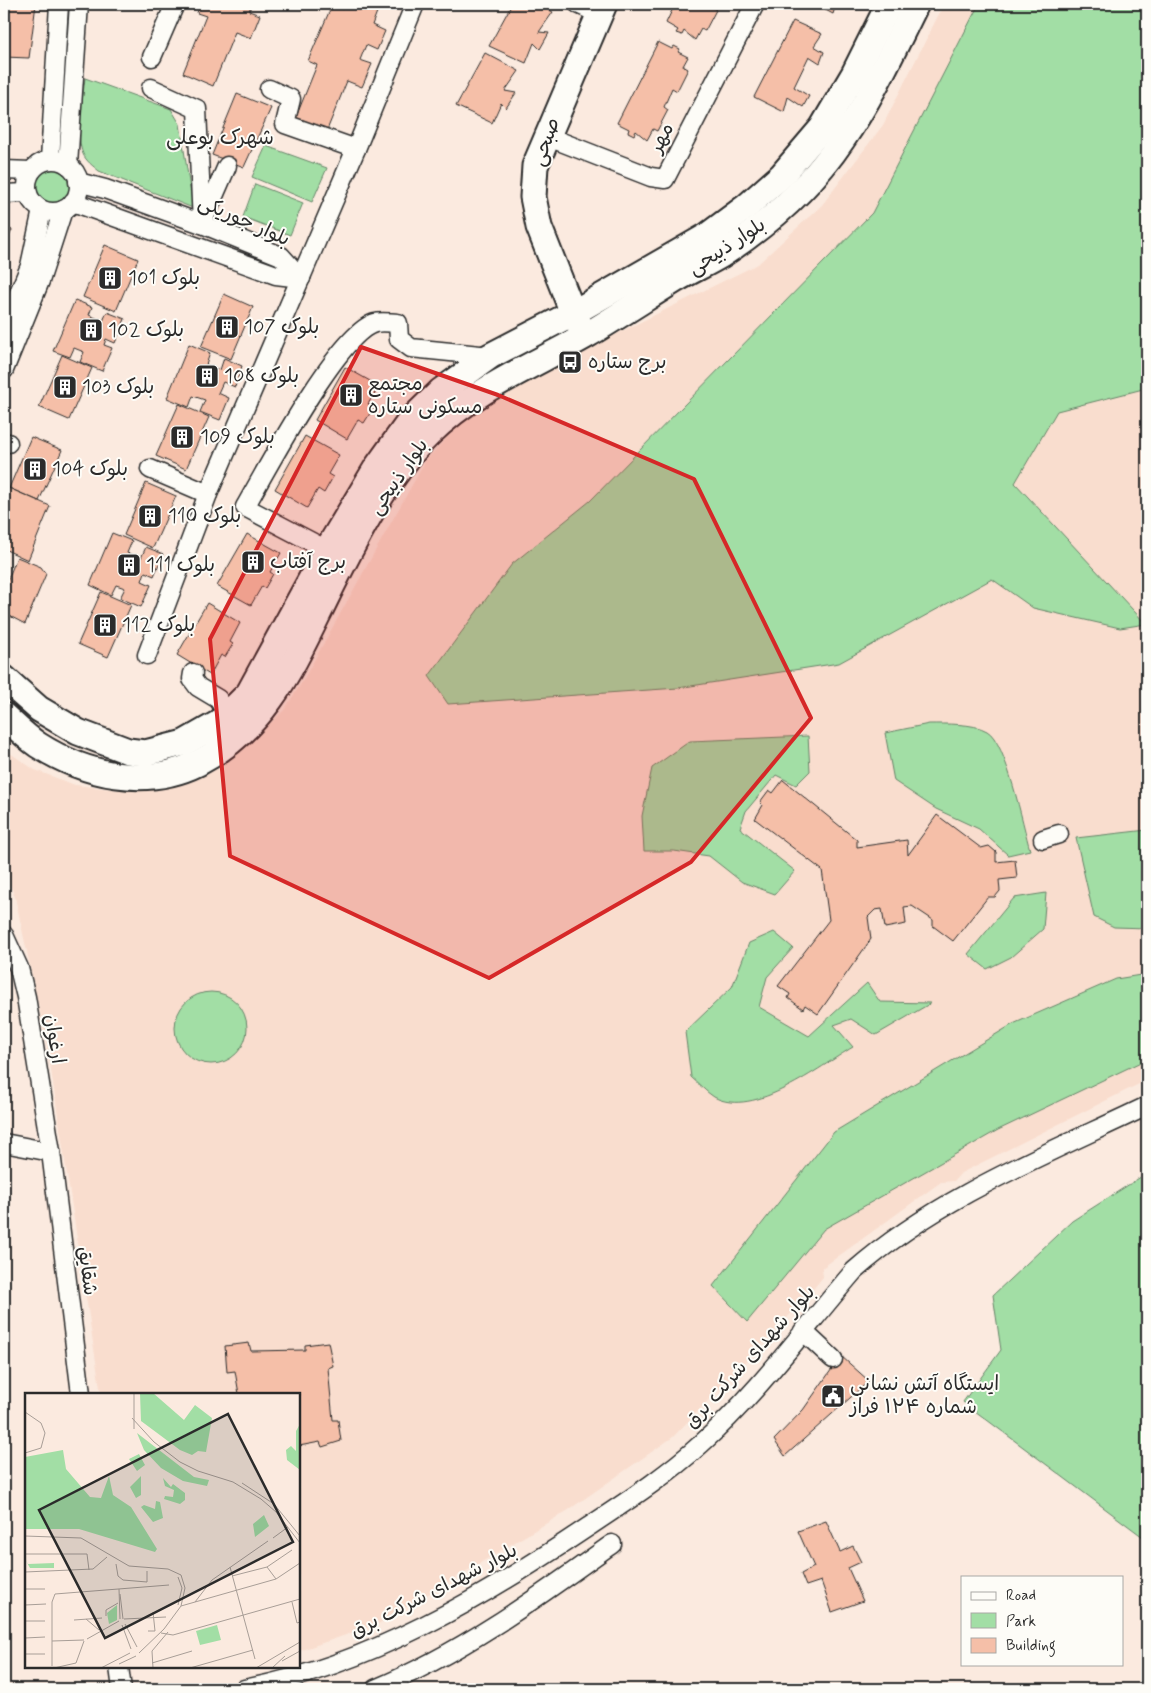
<svg xmlns="http://www.w3.org/2000/svg" width="1151" height="1693" font-family="Mynerve,'Playpen Sans Arabic',sans-serif">
	<style>
		.built { fill: #f9ddce }
		.green { fill: #a2dea5; stroke: #668468 }
		.building { fill: #f5bfa8; stroke: #2b2b2b }
		.lines { fill: none; stroke-linecap: round; stroke-linejoin: round }
		.street-casing { stroke: #2b2b2b; stroke-width: 21 }
		.secondary-casing { stroke: #2b2b2b; stroke-width: 29 }
		.street { stroke: #fdfcf7; stroke-width: 18 }
		.secondary { stroke: #fdfcf7; stroke-width: 25 }
		.marked { fill: #d62828; fill-opacity: 0.2; stroke: #d62828; stroke-width: 4; stroke-linejoin: round }
		.labels { text-anchor: middle; dominant-baseline: central; stroke-width: 4; stroke-linejoin: round; paint-order: stroke }
		.street-label { font-size: 20px; fill: #2b2b2b; stroke: #fdfcf7 }
		.poi-label { font-size: 20px; fill: #2b2b2b; stroke: #fdfcf7; text-anchor: start }
		.neighbourhood-label { font-size: 21px; fill: #2b2b2b; stroke: #fdfcf7 }
		.inset-road { fill: none; stroke: #a89e97; stroke-width: 1 }
		.view { fill: #2b2b2b; fill-opacity: 0.15; stroke: #2b2b2b; stroke-width: 2.5 }
		.inset-edge { fill: none; stroke: #2b2b2b; stroke-width: 2.5 }
	</style>
	<rect width="100%" height="100%" fill="#fbeadf"/>
	<filter id="ink" filterUnits="userSpaceOnUse"><feTurbulence type="fractalNoise" baseFrequency=".02" numOctaves="2"/><feDisplacementMap in="SourceGraphic" scale="10" xChannelSelector="R" yChannelSelector="G"/><feConvolveMatrix kernelMatrix="1 2 1 2 8 2 1 2 1" color-interpolation-filters="sRGB"/></filter>
	<g filter="url(#ink)">
		<polygon class="built" points="944,4 1147,4 1147,1080 961,1173 954,1181 941,1182 822,1268 823,1277 805,1299 673,1437 567,1511 378,1624 299,1651 299,1394 101,1394 47,1044 15,897 4,869 4,749 35,770 75,785 120,790 157,790 201,776 244,749 284,710 302,682 426,460 456,428 521,381 758,264 822,205 883,125"/>
		<g class="green">
			<polygon points="979,4 1147,4 1147,388 1057,411 1015,483 1146,624 1120,628 1033,608 992,579 839,663 678,688 448,704 429,676 512,564 590,501 872,213"/>
			<path d="M85,78L171,109L180,124L193,208L99,171C93,166 86,161 83,154C75,136 83,98 85,78Z"/>
			<polygon points="266,146 327,168 312,202 252,177"/>
			<circle cx="53" cy="186" r="20"/>
			<polygon points="255,184 303,203 290,235 243,217"/>
			<path d="M929,724C944,724 974,723 987,731C1006,741 1023,826 1030,850L1008,855L979,829L936,809L894,781L885,733Z"/>
			<polygon points="808,736 810,771 796,785 776,775 746,811 740,828 795,871 775,894 742,882 709,856 674,851 644,851 642,816 652,768 690,741"/>
			<polygon points="1147,830 1147,928 1114,927 1094,917 1076,838"/>
			<polygon points="1046,893 1043,929 1011,957 987,969 968,954 1014,898"/>
			<path d="M774,932L793,948L767,977L759,1007L809,1036L867,983L880,1002L931,1003L876,1035L851,1019L834,1025L853,1047C819,1067 754,1119 714,1097C706,1092 698,1083 691,1077L685,1032L732,987L749,943Z"/>
			<polygon points="1147,974 1147,1059 998,1130 824,1229 747,1322 713,1286 834,1132 1013,1024 1116,979"/>
			<circle cx="211" cy="1028" r="36"/>
			<polygon points="1147,1173 1147,1540 963,1402 1001,1350 993,1295 1072,1221"/>
		</g>
		<g class="building">
			<polygon points="4,4 36,4 29,58 4,57"/>
			<polygon points="200,4 252,4 249,11 260,15 251,38 235,32 213,86 183,73 206,16 197,13"/>
			<polygon points="345,4 380,4 372,25 385,31 377,50 366,45 360,60 372,64 362,87 347,81 325,135 294,122 317,65 308,61 332,5 343,9"/>
			<polygon points="538,4 553,12 539,32 549,33 540,49 534,43 526,63 489,46 512,4"/>
			<polygon points="675,4 714,4 712,7 716,10 705,31 701,29 695,40 684,31 682,35 676,33 678,30 666,23"/>
			<polygon points="814,4 836,4 833,14"/>
			<polygon points="845,4 855,4 852,9"/>
			<polygon points="793,21 822,34 814,46 824,52 820,63 809,56 794,87 809,96 803,107 788,97 784,112 754,97"/>
			<polygon points="658,42 672,49 674,46 680,49 678,52 688,57 683,66 688,69 677,91 672,88 664,107 668,110 657,131 653,129 647,140 636,131 634,135 628,132 629,129 617,123"/>
			<polygon points="485,53 519,71 505,91 516,93 506,108 501,103 492,123 456,106"/>
			<polygon points="237,94 271,108 244,167 212,155"/>
			<polygon points="4,226 12,230 4,248"/>
			<polygon points="105,245 138,259 116,311 83,297"/>
			<polygon points="224,294 253,307 231,359 201,347"/>
			<polygon points="75,300 92,307 89,315 103,321 107,312 125,319 115,343 106,339 104,345 112,348 102,371 80,362 84,352 74,348 70,357 53,351"/>
			<polygon points="189,344 210,353 206,365 220,370 224,358 242,366 235,387 223,382 218,393 229,398 220,420 200,412 205,400 193,396 189,407 167,398"/>
			<polygon points="62,355 92,368 69,420 39,407"/>
			<polygon points="345,367 379,386 368,404 374,407 364,423 358,420 347,439 315,420"/>
			<polygon points="179,404 209,417 186,469 156,456"/>
			<polygon points="305,436 339,455 328,474 333,477 324,493 318,489 307,508 275,489"/>
			<polygon points="31,437 62,450 39,501 9,488"/>
			<polygon points="146,483 176,496 153,548 124,535"/>
			<polygon points="4,486 50,506 28,560 4,549"/>
			<polygon points="112,533 132,541 127,553 141,558 146,547 163,554 154,576 145,572 142,581 151,585 141,607 120,598 125,588 116,585 111,595 90,585"/>
			<polygon points="247,534 281,553 270,572 273,574 265,588 262,586 251,605 217,586"/>
			<polygon points="17,557 41,567 46,574 25,624 4,613 4,589"/>
			<polygon points="101,592 131,605 108,657 78,644"/>
			<polygon points="207,603 240,623 230,642 233,644 225,657 221,655 210,675 177,655"/>
			<polygon points="783,780 857,840 857,847 907,840 908,855 937,815 981,848 989,846 996,852 996,862 1015,860 1017,878 999,880 1000,891 995,897 988,897 953,941 933,926 933,920 912,906 904,907 906,924 885,928 882,909 875,910 868,917 871,939 818,1014 805,1005 803,1009 788,998 790,994 778,986 829,920 822,870 755,819 763,805 760,802 769,790 773,793"/>
			<polygon points="328,1342 333,1366 328,1368 333,1420 338,1420 341,1441 322,1447 320,1442 299,1446 299,1394 239,1394 235,1371 227,1372 225,1346 249,1343 251,1351 305,1350 305,1345"/>
			<polygon points="841,1356 869,1381 785,1456 774,1440 803,1410"/>
			<polygon points="826,1521 840,1552 853,1546 861,1562 848,1568 863,1601 832,1612 821,1581 806,1586 801,1574 814,1567 798,1531"/>
		</g>
		<g class="lines">
			<g class="street-casing">
				<g id="street">
					<polyline points="578,4 599,14"/>
					<polyline points="152,57 175,4"/>
					<polyline points="151,88 197,109 202,224"/>
					<polyline points="269,89 291,99 285,124 356,149"/>
					<polyline points="546,136 651,177 665,179 755,4"/>
					<circle cx="53" cy="186" r="26"/>
					<polyline points="50,160 59,4"/>
					<polyline points="68,165 79,4"/>
					<polyline points="4,170 31,171"/>
					<polyline points="78,182 105,189 202,224 281,256 301,278"/>
					<polyline points="4,194 27,193"/>
					<polyline points="73,202 276,275 301,278"/>
					<polyline points="204,219 227,166"/>
					<polyline points="4,329 30,266 42,210"/>
					<polyline points="4,370 40,281 63,210"/>
					<polyline points="4,442 8,443"/>
					<polyline points="150,469 208,494"/>
					<path d="M327,550L245,507C265,472 339,332 375,323C382,321 391,323 398,323L399,339L411,348L490,356"/>
					<polyline points="147,655 208,494 356,149 415,4"/>
					<polyline points="193,673 192,679 198,687 218,699 228,714"/>
					<polyline points="1043,839 1059,834"/>
					<polyline points="4,935 19,968 26,997 51,1152 81,1394"/>
					<polyline points="4,1143 51,1152"/>
					<polyline points="803,1331 833,1359"/>
					<polyline points="119,1667 122,1689"/>
					<path d="M244,1689C368,1666 484,1597 588,1527C627,1501 666,1476 701,1444C758,1393 804,1329 854,1271C938,1197 1047,1154 1147,1106"/>
					<path d="M375,1689C460,1654 537,1598 612,1544"/>
				</g>
			</g>
			<g class="secondary-casing">
				<g id="secondary">
					<polyline points="581,328 573,313 539,227 533,197 535,166 604,4"/>
					<polyline points="4,678 39,709 78,732 128,751 145,753 184,743 219,723 249,693 327,550 377,467 410,421 441,391 490,356 573,313 707,236 746,207 782,175 822,128 854,74 889,4"/>
					<path d="M4,716C15,726 26,737 38,745C85,775 146,789 198,763C263,729 289,673 320,610C348,553 384,478 429,434C474,389 533,366 587,335C617,317 646,298 675,280C690,271 706,264 721,255C767,225 811,186 842,140C872,97 893,50 916,4"/>
				</g>
			</g>
			<use href="#street" class="street"/>
			<use href="#secondary" class="secondary"/>
		</g>
	</g>
	<path class="marked" d="M361,347L498,395L694,479L811,718L691,862L489,978L230,856L210,639Z"/>
	<defs>
		<g id="building-square" transform="scale(1.25)"><rect x="-9" y="-9" width="18" height="18" rx="4" fill="#2b2b2b" stroke="#fdfcf7"/><path d="M-4-6H4V6H1V3H-1V6H-4ZM-2.5-4.3h1.7v1.8h-1.7ZM.8-4.3h1.7v1.8H.8ZM-2.5-1h1.7V.8h-1.7ZM.8-1h1.7V.8H.8Z" fill="#fff"/></g>
		<g id="bus-square" transform="scale(1.25)"><rect x="-9" y="-9" width="18" height="18" rx="4" fill="#2b2b2b" stroke="#fdfcf7"/><path d="M-5-6H5V4H4V6H2V4H-2V6H-4V4H-5ZM-3.5-4V0h7V-4ZM-3.5 1.2v1.5H-2V1.2ZM2 1.2v1.5H3.5V1.2Z" fill="#fff"/></g>
		<g id="civic-square" transform="scale(1.25)"><rect x="-9" y="-9" width="18" height="18" rx="4" fill="#2b2b2b" stroke="#fdfcf7"/><path d="M-.6-6.5H3V-4.5H.6V-3L4-1V1h2V6H-6V1h2V-1L-.6-3ZM-1.2 2.5V6h2.4V2.5Z" fill="#fff"/></g>
	</defs>
	<g fill-rule="evenodd">
		<use href="#building-square" x="110" y="278"/>
		<use href="#building-square" x="227" y="327"/>
		<use href="#building-square" x="91" y="330"/>
		<use href="#bus-square" x="570" y="362"/>
		<use href="#building-square" x="207" y="376"/>
		<use href="#building-square" x="65" y="387"/>
		<use href="#building-square" x="351" y="395"/>
		<use href="#building-square" x="182" y="437"/>
		<use href="#building-square" x="35" y="469"/>
		<use href="#building-square" x="150" y="516"/>
		<use href="#building-square" x="253" y="562"/>
		<use href="#building-square" x="129" y="565"/>
		<use href="#building-square" x="105" y="625"/>
		<use href="#civic-square" x="833" y="1396"/>
	</g>
	<g class="labels">
		<g class="street-label">
			<text transform="translate(662 138) rotate(-63)">مهر</text>
			<text transform="translate(546 142) rotate(-70)">صبحی</text>
			<text transform="translate(244 221) rotate(24)">بلوار جوریکی</text>
			<text transform="translate(727 247) rotate(-33)">بلوار ذبیحی</text>
			<text transform="translate(399 477) rotate(-55)">بلوار ذبیحی</text>
			<text transform="translate(54 1039) rotate(81)">ارغوان</text>
			<text transform="translate(87 1271) rotate(83)">شقایق</text>
			<text transform="translate(750 1357) rotate(-48)">بلوار شهدای شرکت برق</text>
			<text transform="translate(434 1591) rotate(-27)">بلوار شهدای شرکت برق</text>
		</g>
		<g class="poi-label">
			<text x="128" y="278">بلوک 101</text>
			<text x="244" y="327">بلوک 107</text>
			<text x="108" y="330">بلوک 102</text>
			<text x="588" y="362">برج ستاره</text>
			<text x="224" y="376">بلوک 108</text>
			<text x="368" y="384">مجتمع<tspan x="368" dy="23">مسکونی ستاره</tspan></text>
			<text x="82" y="387">بلوک 103</text>
			<text x="200" y="437">بلوک 109</text>
			<text x="52" y="469">بلوک 104</text>
			<text x="168" y="516">بلوک 110</text>
			<text x="270" y="562">برج آفتاب</text>
			<text x="146" y="565">بلوک 111</text>
			<text x="122" y="625">بلوک 112</text>
			<text x="850" y="1384">ایستگاه آتش نشانی<tspan x="850" dy="23">شماره ۱۲۴ فراز</tspan></text>
		</g>
		<g class="neighbourhood-label">
			<text x="220" y="138">شهرک بوعلی</text>
		</g>
	</g>
	<g transform="translate(25 1393)">
		<rect width="275" height="275" fill="#fbeadf"/>
		<path d="M115,0H128L159,27L170,12L187,25L181,59L173,58L167,62L155,57L116,28ZM275,31V77L262,67L261,57L266,53L271,58V38ZM112,40L169,84L184,87L182,93L158,88L136,75L119,57ZM38,57L41,76L65,104L76,105L84,83L88,102L106,114L132,156L130,159L54,136H0V64ZM114,61L120,72L112,78L104,66ZM116,83V102L111,105L105,94ZM138,85L146,94L148,91L160,100V107L155,111L139,106L140,103L148,104L149,97L140,93ZM131,108L135,109L138,125L128,129L116,114L119,112L130,116ZM239,122L244,133L230,144L228,131ZM0,166L3,171L29,170V175H5ZM92,212V227L84,231L82,220ZM192,232L196,247L175,252L171,238Z" fill="#a2dea5"/>
		<path class="inset-road" d="M0,19L16,30L20,40L16,55L0,60M107,25L129,49L155,69L173,78L208,89L236,106L251,119L275,150M109,36V0M217,90L249,111L275,143M0,143L56,145L104,173L143,176L156,182L160,195L156,213L139,236L114,260M248,145L263,134M0,161H62L64,177M91,171L93,183L98,187L122,189V178M205,174L230,266M242,174L251,186M0,179L68,176L82,164M207,183L242,174L267,157M0,196H20M94,196L95,226M95,201L98,226M170,209L187,187L243,148M267,209L272,230L275,229M0,212L21,211M153,212L157,195L153,184M156,213L251,186L275,170M81,223V217L93,210M61,226L74,237M99,226L141,224M49,227L77,225M0,228H20M100,231L112,254M97,232L106,256M123,238H130L128,219M136,240L148,242L275,206M0,245L20,244M62,246L94,228M27,248L59,247M0,261H20M257,268L275,258M127,270L167,258M94,271L111,263M27,273V209L30,201L144,192M29,275L51,270L59,248M76,275L105,260M128,275L127,258L143,239M165,275L228,257M231,275L275,249M247,275L260,263"/>
		<path class="view" d="M203,21L268,149L80,245L14,117Z"/>
		<rect width="275" height="275" class="inset-edge"/>
	</g>
	<rect width="1151" height="1693" fill="none" stroke="#fdfcf7" stroke-width="20"/>
	<rect x="10" y="10" width="1131" height="1673" fill="none" stroke="#2b2b2b" stroke-width="2" filter="url(#ink)"/>
	<rect x="961" y="1576" width="162" height="90" fill="#fdfcf7" stroke="#a9a8a5"/>
	<rect x="971" y="1592" width="25" height="8" fill="#fdfcf7" stroke="#a9a8a5"/>
	<text x="1006" y="1600" font-size="15" fill="#2b2b2b">Road</text>
	<rect x="971" y="1613" width="25" height="15" fill="#a2dea5" stroke="#a9a8a5"/>
	<text x="1006" y="1626" font-size="15" fill="#2b2b2b">Park</text>
	<rect x="971" y="1638" width="25" height="15" fill="#f5bfa8" stroke="#a9a8a5"/>
	<text x="1006" y="1650" font-size="15" fill="#2b2b2b">Building</text>
</svg>
